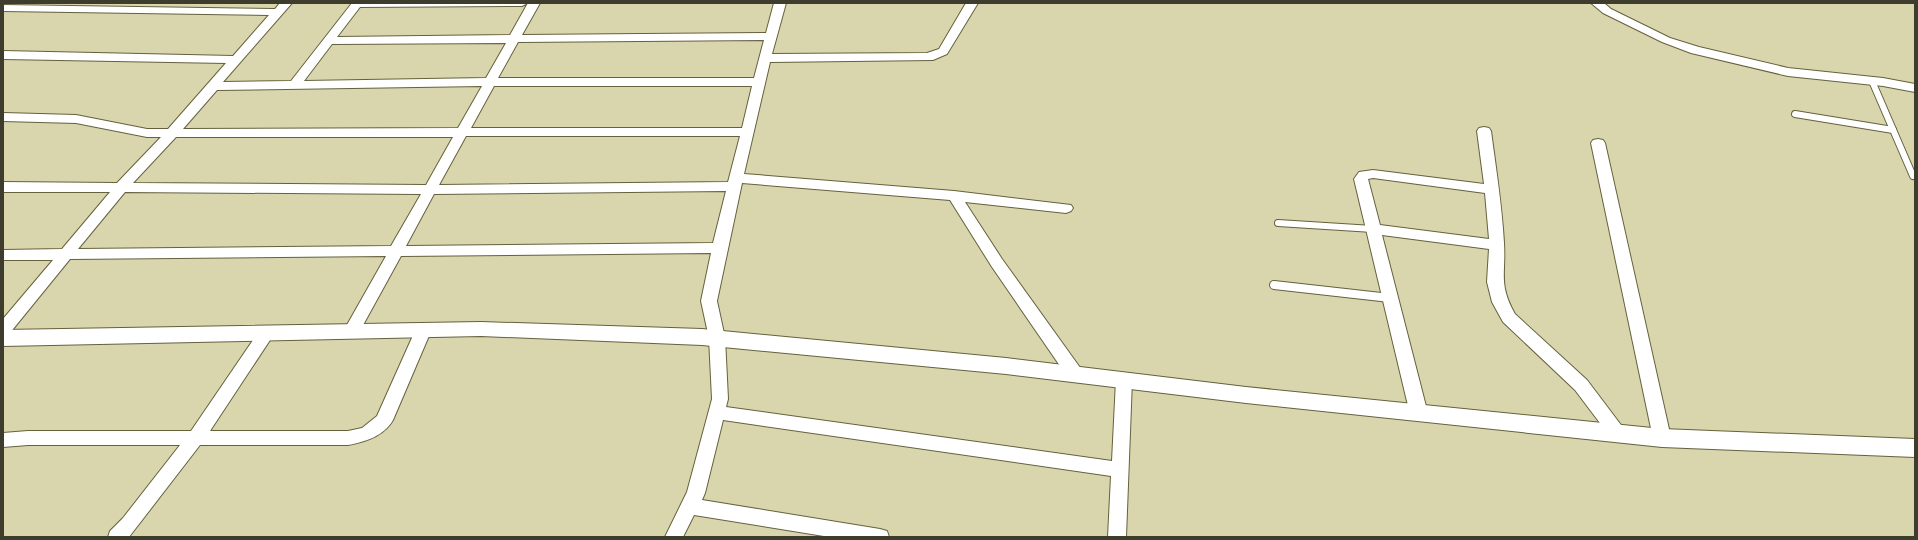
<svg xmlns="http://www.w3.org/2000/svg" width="1918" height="540" font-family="'Nunito Sans',sans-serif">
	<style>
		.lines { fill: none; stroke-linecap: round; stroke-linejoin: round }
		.service-far1-casing { stroke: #64613d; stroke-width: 8 }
		.service-casing { stroke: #64613d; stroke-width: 10 }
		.minor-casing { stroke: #64613d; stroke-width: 2 }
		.tertiary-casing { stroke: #64613d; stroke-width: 2 }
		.service-far1 { stroke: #fff; stroke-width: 6 }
		.service { stroke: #fff; stroke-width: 8 }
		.minor { fill: #fff; fill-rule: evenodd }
		.tertiary { fill: #fff; fill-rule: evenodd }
	</style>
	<rect width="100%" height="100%" fill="#d9d6ae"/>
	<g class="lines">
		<g class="service-far1-casing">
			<g id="service-far1">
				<polyline points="1872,81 1913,176"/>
				<polyline points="1795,114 1893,130"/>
				<polyline points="1278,223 1373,229"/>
			</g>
		</g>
		<g class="service-casing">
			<polyline id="service" points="1274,285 1390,298"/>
		</g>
		<g class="minor-casing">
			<g id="minor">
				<path d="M280,3H292L223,82L291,81L352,3H528L522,6L360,7L337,37L510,35L528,3H540L522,35L766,33L774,3H786L772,54L927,53L939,49L966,3H978L947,54L933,60L770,62L744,174L954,191L1071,205L1073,208L1071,211L1066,213L965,202L1002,259L1081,369L1083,374L1081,379L1075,380L1069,379L992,267L950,200L742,183L717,301L725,338L728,399L726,407L1112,461L1116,380L1118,375L1124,374L1130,375L1132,380L1126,537H1108L1111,476L723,420L705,493L702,500L880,529L887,531L889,537H830L694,515L683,537H665L687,492L712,399L709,338L701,301L711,253L401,256L357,336L351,338L345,336L343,332L386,256L70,259L9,334L3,336V319L53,260H3V250L62,249L110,192H3V182L117,183L161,137H147L76,123L3,121V113L76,115L147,129H168L226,63L3,59V51L233,56L269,15L3,11V5L275,9ZM764,40L754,78H498L518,42ZM506,43L486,78L304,81L332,44ZM482,86L458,128L183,129L217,90ZM494,86H752L742,128H471ZM466,136H740L728,182L439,185ZM176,137H453L426,185L133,183ZM726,191L713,243L406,246L434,194ZM125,192L421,194L391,246L78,249Z"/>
				<polygon points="1591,3 1604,3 1611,9 1670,38 1699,47 1788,68 1883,78 1915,84 1915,92 1883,86 1788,76 1691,53 1662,42 1603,13"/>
				<path d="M1484,127L1489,128L1491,131C1496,168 1502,206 1504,243C1506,274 1498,284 1515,314L1587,380L1624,429L1627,434L1624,439L1618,441L1612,439L1575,390L1503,322L1492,302L1487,282L1489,249L1382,235L1428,414L1425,419L1419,421L1413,419L1410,414L1354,179L1359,172L1373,170L1484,184L1477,131L1479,128ZM1373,178L1485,193L1489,239L1380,225L1368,179Z"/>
				<polygon points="1598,139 1603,140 1605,143 1671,438 1668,443 1662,445 1656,443 1653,438 1591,143 1593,140"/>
				<path d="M423,325L429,327L431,331L393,420C384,436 365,442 348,445H200L129,537H108L110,531L123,518L180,445H28L3,447V433L28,431H191L260,330L266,328L272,330L274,334L210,431H348L362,428L377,416L415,331L417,327Z"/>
			</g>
		</g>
		<g class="tertiary-casing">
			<polygon id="tertiary" points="481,322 702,329 1006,358 1246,387 1662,429 1915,439 1915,457 1662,447 1246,403 1006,374 702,345 481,336 3,346 3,330"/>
		</g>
		<use href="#service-far1" class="service-far1"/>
		<use href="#service" class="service"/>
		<use href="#minor" class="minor"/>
		<use href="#tertiary" class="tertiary"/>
	</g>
	<rect width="1918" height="540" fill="none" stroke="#3e3d2d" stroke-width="8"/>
</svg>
